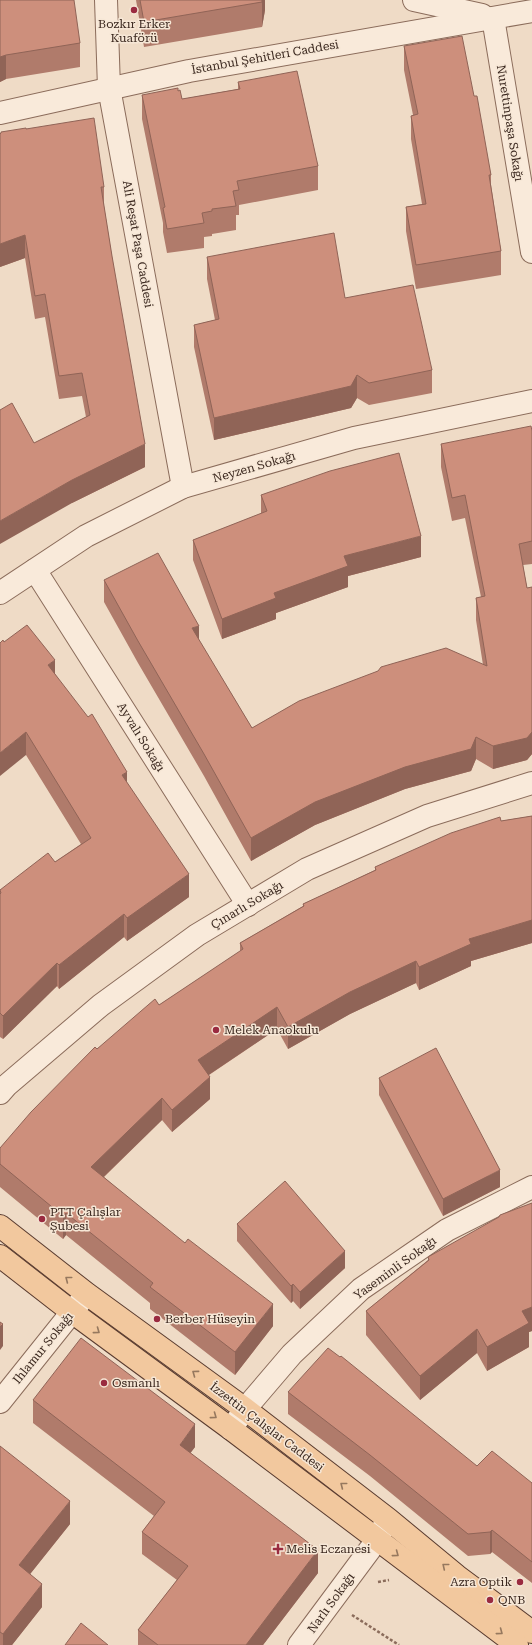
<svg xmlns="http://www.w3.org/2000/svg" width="532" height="1645" font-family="'Roboto Serif',serif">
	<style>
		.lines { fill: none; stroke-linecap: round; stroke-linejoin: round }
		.minor-casing { stroke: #8b6c5b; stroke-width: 24 }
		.major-casing { stroke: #593b2f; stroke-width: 24 }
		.path { stroke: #8b6c5b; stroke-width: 2.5; stroke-dasharray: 3 2; stroke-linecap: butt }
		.minor { stroke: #f9eada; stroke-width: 22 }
		.major { stroke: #f2c89e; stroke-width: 22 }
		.wall { fill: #b07b6b }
		.shaded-wall { fill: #906457 }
		.building { fill: #cd8f7c; stroke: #906457 }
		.oneway { stroke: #96785e }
		.poi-dot { fill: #9a2b40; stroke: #f6e7d6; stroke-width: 1.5 }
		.labels { text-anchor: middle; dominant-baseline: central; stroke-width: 3; stroke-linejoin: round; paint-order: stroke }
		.poi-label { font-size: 12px; fill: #3b281f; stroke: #f6e7d6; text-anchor: start }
		.street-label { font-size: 12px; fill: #3b281f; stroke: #f6e7d6 }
	</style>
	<rect width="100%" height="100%" fill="#efdbc6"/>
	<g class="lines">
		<g class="minor-casing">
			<g id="minor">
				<polyline points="106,0 109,88 183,487"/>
				<polyline points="414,0 482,15"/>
				<polyline points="493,18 532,252"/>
				<polyline points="0,113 189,71 532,11"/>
				<polyline points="35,570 248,905"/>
				<polyline points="0,593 86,536 183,487 354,438 532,401"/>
				<polyline points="0,1093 7,1085 101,1005 197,935 307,869 427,816 532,783"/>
				<polyline points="0,1402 84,1297"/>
				<polyline points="231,1429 245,1409 292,1354 361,1289 447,1230 532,1187"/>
				<polyline points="299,1645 377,1540 386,1522"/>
			</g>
		</g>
		<g class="major-casing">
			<g id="major">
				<polyline points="0,1226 87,1294 245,1409 388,1519 457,1576 532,1632"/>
				<polyline points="0,1256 72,1312 231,1429 517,1645"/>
			</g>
		</g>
		<g class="path">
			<polyline points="378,1582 389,1580"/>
			<polyline points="352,1615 399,1645"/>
		</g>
		<use href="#minor" class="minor"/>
		<use href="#major" class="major"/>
	</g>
	<g class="wall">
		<polygon points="0,0 80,43 80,67 6,79 0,82"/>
		<polygon points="136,0 265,0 265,10 262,27 144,47"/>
		<polygon points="404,46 474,96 491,175 491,185 501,251 501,275 416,289 406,231 406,207 422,204 411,139 411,116 413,115 404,70"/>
		<polygon points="238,82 318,166 318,190 239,205 239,215 236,215 236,230 212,234 212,236 204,237 204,248 167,253 163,232 163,223 142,119 142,95 178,91 182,99 238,89"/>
		<polygon points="26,129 104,187 104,206 145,467 72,503 34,443 86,417 82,396 59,399 45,317 35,319 25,258 0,267"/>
		<polygon points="207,257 345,298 432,370 432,393 369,405 357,398 351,408 214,440 194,347 194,325 215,320 207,279"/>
		<polygon points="532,431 532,564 523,565 527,588 532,587 532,754 527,760 493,769 476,759 471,771 405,789 315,825 251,861 204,776 138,663 104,602 104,580 199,641 252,728 483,665 476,620 476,598 481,597 465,518 452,521 441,467 441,444"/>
		<polygon points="261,495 421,557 348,576 348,587 276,613 276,619 222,639 193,560 193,540 261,514"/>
		<polygon points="4,642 55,674 127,783 189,897 127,941 124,937 59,989 57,986 3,1039 0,1037 0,890 55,862 81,844 26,755"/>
		<polygon points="532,816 532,943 471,961 471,966 419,990 416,983 350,1014 288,1049 277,1029 209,1075 210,1099 172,1132 162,1120 104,1177 273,1326 235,1375 150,1309 150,1303 66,1235 63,1239 0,1187 0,1148 97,1049 159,1005 240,952 240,943 303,906 303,904 375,870 375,867 501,821"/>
		<polygon points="379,1078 500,1187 443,1216 379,1095"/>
		<polygon points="532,1203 532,1331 529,1332 529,1347 487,1371 477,1353 420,1400 366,1335 366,1311 428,1260 428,1257"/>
		<polygon points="237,1224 345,1268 300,1309 293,1301 291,1303 237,1241"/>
		<polygon points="288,1392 477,1466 532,1483 532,1583 492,1552 490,1554 468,1556 370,1476 288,1414"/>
		<polygon points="33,1400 195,1447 190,1453 318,1573 263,1645 138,1645 138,1630 177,1580 142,1554 142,1532 154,1516 33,1423"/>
		<polygon points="0,1446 70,1524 30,1574 42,1607 12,1645 0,1645"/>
	</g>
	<g class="shaded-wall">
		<polygon points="262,0 265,0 265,10 262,27"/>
		<polygon points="6,55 6,79 0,82 0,57"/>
		<polygon points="25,235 25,258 0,267 0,244"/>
		<polygon points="357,375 357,398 351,408 214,440 214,418"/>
		<polygon points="145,444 145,467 72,503 0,544 0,521 72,480"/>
		<polygon points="421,536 421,557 348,576 348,587 276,613 276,619 222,639 222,619 274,593 344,556"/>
		<polygon points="199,626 199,648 192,628"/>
		<polygon points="55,660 55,683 48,665"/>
		<polygon points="26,732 26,755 0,776 0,753"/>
		<polygon points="532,732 532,754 527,760 493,769 493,746"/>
		<polygon points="476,737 476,759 471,771 405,789 315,825 251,861 251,838 315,802"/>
		<polygon points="127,772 127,795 122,775"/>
		<polygon points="189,874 189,897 127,941 127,918"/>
		<polygon points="124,914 124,937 59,989 59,965"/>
		<polygon points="532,920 532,943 471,961 471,966 419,990 419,967 469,939"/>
		<polygon points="416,961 416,983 350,1014 288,1049 288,1027 350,992"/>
		<polygon points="57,963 57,986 3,1039 3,1016"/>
		<polygon points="277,1007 277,1029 198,1082 198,1060"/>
		<polygon points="210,1077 210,1099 172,1132 172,1110"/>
		<polygon points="162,1098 162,1120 91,1189 91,1167"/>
		<polygon points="500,1170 500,1187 443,1216 443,1199"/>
		<polygon points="66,1213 66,1235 63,1239 63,1216"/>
		<polygon points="345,1251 345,1268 300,1309 300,1292"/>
		<polygon points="293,1284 293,1301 291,1303 291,1286"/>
		<polygon points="273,1304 273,1326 235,1375 235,1352"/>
		<polygon points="532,1307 532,1331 529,1332 529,1347 487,1371 487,1347 522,1311"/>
		<polygon points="3,1324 3,1346 0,1350 0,1327"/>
		<polygon points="477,1329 477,1353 420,1400 420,1376"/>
		<polygon points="195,1424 195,1447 180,1467 180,1445"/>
		<polygon points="70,1501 70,1524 19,1588 19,1565"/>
		<polygon points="492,1530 492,1552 490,1554 490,1532"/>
		<polygon points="318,1550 318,1573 263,1645 246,1645"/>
		<polygon points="42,1584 42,1607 12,1645 3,1645 3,1634"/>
	</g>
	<g class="building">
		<polygon points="0,0 74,0 80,43 6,55 0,57"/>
		<polygon points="140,0 262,0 262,2 144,22"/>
		<polygon points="462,36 474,96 477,96 491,175 489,175 501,251 416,265 406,207 426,204 411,116 418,114 404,46"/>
		<polygon points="297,71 318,166 237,181 239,190 233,191 236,206 212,209 212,211 202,213 204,223 167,229 163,208 165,207 142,95 178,88 178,91 180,90 182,99 240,89 238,82"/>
		<polygon points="94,118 104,187 101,187 112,256 145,444 72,480 0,521 0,410 12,403 34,443 90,415 82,373 59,376 45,294 35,296 25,235 0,244 0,134 1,133 1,132 26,128 26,129"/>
		<polygon points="334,233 345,298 413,285 432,370 369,383 357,375 351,386 214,418 194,325 219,319 207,257"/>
		<polygon points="531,426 532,431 532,541 519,544 527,588 532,587 532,732 527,738 493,746 476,737 471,749 405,767 315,802 251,838 204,754 138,641 104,580 158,553 199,626 192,628 252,728 299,701 378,671 381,667 446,648 487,666 476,598 485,596 465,495 452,498 441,444"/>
		<polygon points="399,453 421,536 344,556 348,566 274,593 276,598 222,619 193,540 267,511 261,495 330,471"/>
		<polygon points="27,625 55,660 48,665 88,717 92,714 127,772 122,775 189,874 127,918 124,914 59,965 57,963 3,1016 0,1013 0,894 1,893 0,890 48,853 55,862 91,838 26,732 0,753 0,643 3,640 4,642"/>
		<polygon points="532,816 532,920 469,939 471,944 419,967 416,961 350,992 288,1027 277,1007 198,1060 210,1077 172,1110 162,1098 91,1167 185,1243 188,1239 273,1304 235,1352 150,1287 153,1283 66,1213 63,1216 0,1164 0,1148 31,1112 95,1047 97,1049 155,999 159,1005 243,949 240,943 304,906 303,904 376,870 375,867 451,833 500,817 501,821"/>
		<polygon points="436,1048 500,1170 443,1199 379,1078"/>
		<polygon points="285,1181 345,1251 300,1292 293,1284 291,1286 237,1224"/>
		<polygon points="532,1203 532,1307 522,1311 529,1323 487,1347 477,1329 420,1376 366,1311 429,1260 428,1257 499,1217 500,1215"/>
		<polygon points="0,1322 3,1324 0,1327"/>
		<polygon points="81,1338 195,1424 180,1445 318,1550 246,1645 158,1645 138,1630 188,1566 142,1532 165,1502 33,1400"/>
		<polygon points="328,1348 340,1357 341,1356 477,1466 492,1451 532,1483 532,1562 492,1530 490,1532 468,1534 370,1455 288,1392"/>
		<polygon points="0,1446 70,1501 19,1565 42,1584 3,1634 0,1632"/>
		<polygon points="81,1623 108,1645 65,1645"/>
	</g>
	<defs><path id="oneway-chevron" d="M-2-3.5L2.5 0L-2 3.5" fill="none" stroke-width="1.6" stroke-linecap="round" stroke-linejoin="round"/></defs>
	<g class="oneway">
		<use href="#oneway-chevron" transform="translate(68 1279) rotate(-142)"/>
		<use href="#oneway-chevron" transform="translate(97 1331) rotate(36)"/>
		<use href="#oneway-chevron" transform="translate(195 1373) rotate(-144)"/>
		<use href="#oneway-chevron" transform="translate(214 1416) rotate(36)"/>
		<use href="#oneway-chevron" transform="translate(343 1485) rotate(-142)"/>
		<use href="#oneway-chevron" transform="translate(396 1554) rotate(37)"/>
		<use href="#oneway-chevron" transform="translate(445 1566) rotate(-141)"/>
		<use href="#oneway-chevron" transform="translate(500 1632) rotate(37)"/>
	</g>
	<g class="poi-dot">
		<circle cx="134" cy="10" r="4"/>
		<circle cx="216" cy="1030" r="4"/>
		<circle cx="42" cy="1219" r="4"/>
		<circle cx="157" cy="1319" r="4"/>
		<circle cx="104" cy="1383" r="4"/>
		<path d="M276 1543h4v4h4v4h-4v4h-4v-4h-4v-4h4z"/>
		<circle cx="520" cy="1582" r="4"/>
		<circle cx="490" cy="1600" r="4"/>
	</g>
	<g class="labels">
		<g class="poi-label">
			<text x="134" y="24" text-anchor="middle">Bozkır Erker<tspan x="134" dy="14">Kuaförü</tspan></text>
			<text x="224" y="1030">Melek Anaokulu</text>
			<text x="50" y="1212">PTT Çalışlar<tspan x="50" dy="14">Şubesi</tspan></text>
			<text x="165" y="1319">Berber Hüseyin</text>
			<text x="112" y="1383">Osmanlı</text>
			<text x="286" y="1549">Melis Eczanesi</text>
			<text x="512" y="1582" text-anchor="end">Azra Optik</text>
			<text x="498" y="1600">QNB</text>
		</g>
		<g class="street-label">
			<text transform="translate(265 57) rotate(-10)">İstanbul Şehitleri Caddesi</text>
			<text transform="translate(510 123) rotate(81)">Nurettinpaşa Sokağı</text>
			<text transform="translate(138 244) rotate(80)">Ali Reşat Paşa Caddesi</text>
			<text transform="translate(254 467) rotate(-16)">Neyzen Sokağı</text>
			<text transform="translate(141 737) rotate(58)">Ayvalı Sokağı</text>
			<text transform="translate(247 905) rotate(-31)">Çınarlı Sokağı</text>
			<text transform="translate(395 1268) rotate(-36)">Yaseminli Sokağı</text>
			<text transform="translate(43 1348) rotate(-51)">Ihlamur Sokağı</text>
			<text transform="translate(267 1427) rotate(37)">İzzettin Çalışlar Caddesi</text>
			<text transform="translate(331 1603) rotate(-54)">Narlı Sokağı</text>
		</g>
	</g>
</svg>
